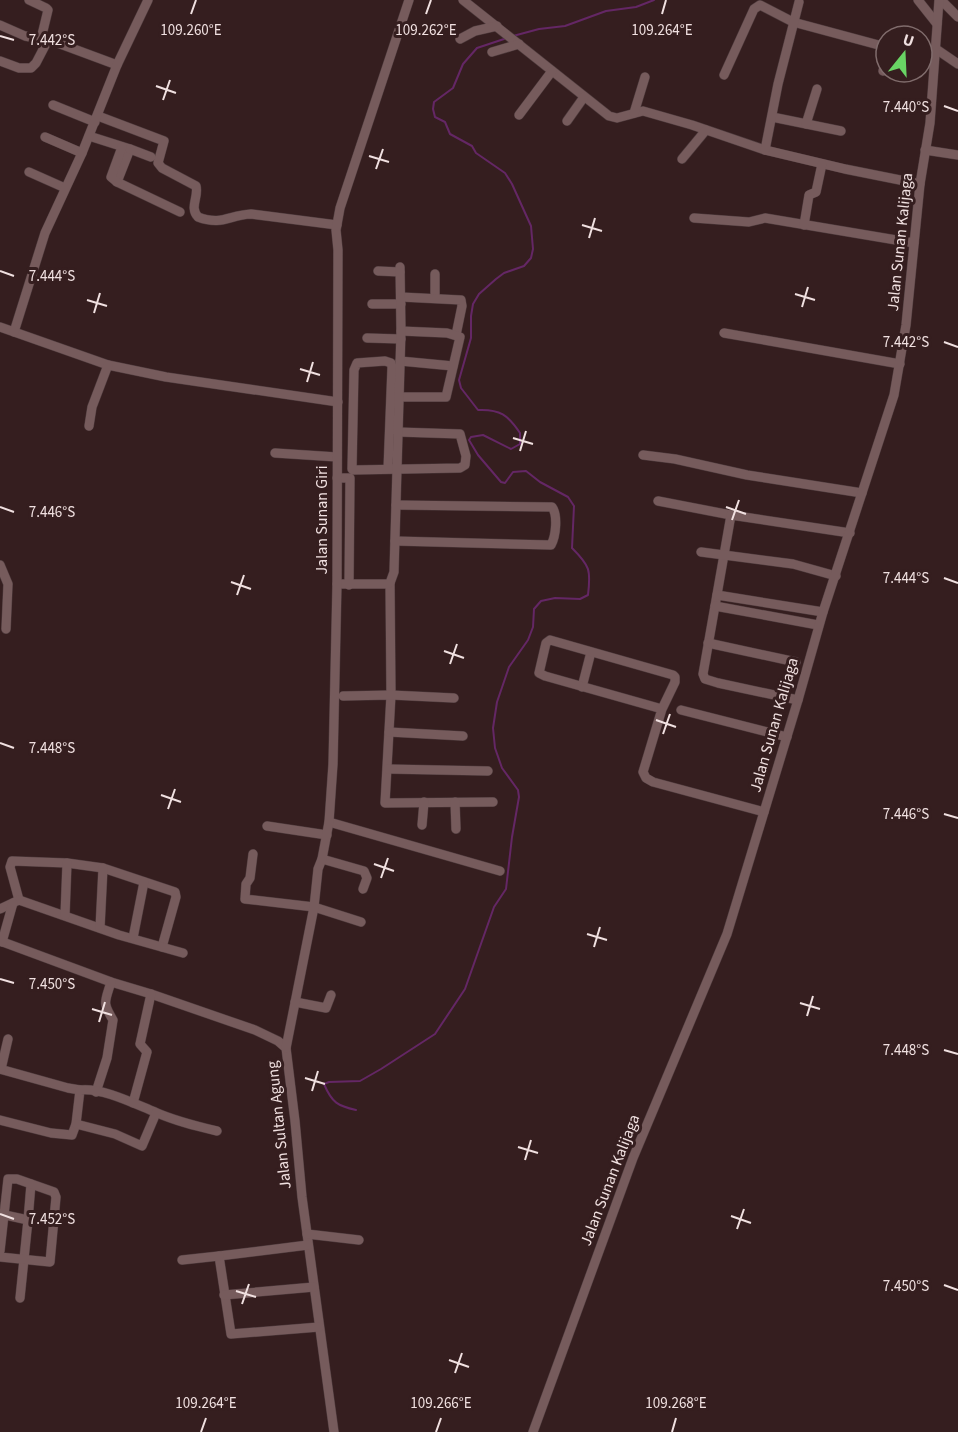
<svg xmlns="http://www.w3.org/2000/svg" width="958" height="1432" font-family="'Source Sans 3',sans-serif">
	<style>
		.lines { fill: none; stroke-linecap: round; stroke-linejoin: round }
		.stream { stroke: #642765; stroke-width: 2 }
		.minor-casing { stroke: #4e3b3d; stroke-width: 10 }
		.minor { stroke: #765b5c; stroke-width: 9 }
		.ticks { fill: none; stroke: #f0e0e0; stroke-width: 2 }
		.labels { text-anchor: middle; dominant-baseline: central; stroke-width: 6; stroke-linejoin: round; paint-order: stroke }
		.street-label { font-size: 16px; fill: #f0e0e0; stroke: #351e1f }
		.ticks-label { font-size: 15px; text-anchor: middle; fill: #f0e0e0; stroke: #351e1f; stroke-width: 6; stroke-linejoin: round; paint-order: stroke }
	</style>
	<rect width="100%" height="100%" fill="#351e1f"/>
	<g class="lines">
		<g class="stream">
			<polyline points="513,36 539,29 565,26 606,11 636,7 654,0"/>
			<path d="M356,1110C338,1106 332,1103 324,1084L329,1082L360,1081L381,1069L435,1034L465,989L494,907L506,889L512,837L519,797L518,790L502,768L495,748L493,728L497,702L509,667L528,640L533,627L534,609L541,601L555,598L580,599L588,595C591,570 590,566 572,548L574,506L568,497L540,482L526,471L513,472L505,483L501,482L478,455L469,440L471,437L483,435L511,449L520,444V433C508,415 500,409 478,410L461,388L459,380L471,338V316L473,304L479,294L496,279L504,273L524,266L531,258L533,249L531,226L512,184L505,173L476,153L472,146L450,134L445,122L435,117L433,109L434,102L453,88L463,64L477,48L507,38"/>
		</g>
		<g class="minor-casing">
			<g id="minor">
				<polyline points="29,0 46,8 48,10 41,39"/>
				<polyline points="463,0 609,116 617,118 643,111 692,125 765,150 845,169 920,184"/>
				<polyline points="918,0 937,24"/>
				<polyline points="941,0 958,17"/>
				<polyline points="0,25 25,36 55,42 117,65"/>
				<polyline points="460,39 475,31 497,26"/>
				<polyline points="936,49 958,64"/>
				<polyline points="492,52 519,44"/>
				<polyline points="922,57 934,60"/>
				<polyline points="0,61 19,68 31,68 36,63 48,40"/>
				<polyline points="883,71 886,60"/>
				<polyline points="724,75 754,9 760,5 793,22 886,47"/>
				<polyline points="53,105 95,122"/>
				<polyline points="634,113 645,77"/>
				<polyline points="519,115 552,71"/>
				<path d="M98,116L164,141L158,163L162,168L196,186C199,197 189,207 198,217C222,226 229,215 251,214L337,225"/>
				<polyline points="772,117 841,131"/>
				<polyline points="567,121 584,97"/>
				<polyline points="806,124 817,89"/>
				<polyline points="89,136 130,149 117,182 180,212"/>
				<polyline points="45,137 82,153"/>
				<polyline points="130,149 151,157"/>
				<polyline points="765,150 778,84 799,2"/>
				<polyline points="925,150 958,155"/>
				<polyline points="682,159 706,130"/>
				<polyline points="29,172 65,188"/>
				<polyline points="117,182 111,177 122,147"/>
				<polyline points="694,218 749,222 765,218 914,243"/>
				<polyline points="804,225 809,195 816,192 822,164"/>
				<polyline points="378,271 400,272"/>
				<polyline points="435,274 435,297"/>
				<polyline points="401,297 461,300 462,306 456,335"/>
				<polyline points="372,304 401,304"/>
				<polyline points="0,327 108,365 166,377 338,402"/>
				<polyline points="14,332 45,233 82,153 117,65 148,0"/>
				<polyline points="724,333 900,364"/>
				<polyline points="367,338 401,339"/>
				<polyline points="400,361 453,366"/>
				<polyline points="399,397 446,397 460,337 447,333 401,331"/>
				<polyline points="89,426 92,407 108,365"/>
				<polyline points="275,453 337,457"/>
				<polyline points="643,455 675,459 747,475 862,493"/>
				<polyline points="388,469 392,367 391,363 385,361 357,363 354,370 352,469 353,470 460,468 465,465 466,456 460,434 398,432"/>
				<polyline points="337,478 350,478 349,585"/>
				<polyline points="658,501 731,515 850,533"/>
				<polyline points="731,515 703,674 705,679 718,683 798,700"/>
				<path d="M395,541L551,545C556,536 558,515 552,507L396,505"/>
				<polyline points="701,552 793,564 836,576"/>
				<polyline points="0,565 8,584 6,629"/>
				<polyline points="390,583 391,695 385,803 493,802"/>
				<polyline points="337,584 386,584 390,583 394,572 401,331 400,267"/>
				<polyline points="717,595 823,612"/>
				<polyline points="715,606 818,625"/>
				<polyline points="708,643 796,662"/>
				<polyline points="582,687 591,652"/>
				<polyline points="343,696 391,695 454,698"/>
				<polyline points="662,709 675,682 675,677 673,675 550,640 546,643 539,673 545,676 662,709 643,772 646,778 653,782 764,812"/>
				<polyline points="681,710 787,737"/>
				<polyline points="389,732 463,736"/>
				<polyline points="388,769 488,771"/>
				<polyline points="455,802 456,829"/>
				<polyline points="329,822 500,871"/>
				<polyline points="422,825 424,802"/>
				<polyline points="267,826 327,835"/>
				<polyline points="253,854 250,878 246,884 245,899 314,907 361,922"/>
				<polyline points="322,859 364,871 367,878 363,889"/>
				<polyline points="19,900 10,867 12,861 67,863 103,868 175,892 176,897 162,947"/>
				<polyline points="0,909 19,900 119,935 183,953"/>
				<polyline points="65,915 67,863"/>
				<polyline points="100,928 103,868"/>
				<polyline points="133,938 144,882"/>
				<polyline points="0,941 111,982 151,994 255,1030 278,1041 286,1048 295,1121 302,1197 334,1432"/>
				<polyline points="2,942 13,903"/>
				<polyline points="295,1002 326,1008 331,995"/>
				<polyline points="286,1048 314,907 318,869 322,859 329,822 333,764 337,584 338,250 336,230 340,208 409,0"/>
				<polyline points="0,1069 68,1088 80,1090"/>
				<polyline points="1,1069 8,1039"/>
				<path d="M96,1092L107,1058L113,1020C102,1002 105,1002 111,982"/>
				<polyline points="133,1103 147,1052 140,1044 151,994"/>
				<path d="M0,1120L51,1133L72,1135L76,1124L80,1090C101,1087 135,1104 155,1112C175,1121 196,1126 217,1131"/>
				<polyline points="76,1124 115,1134 142,1146 156,1113"/>
				<polyline points="0,1214 28,1220 20,1298"/>
				<polyline points="28,1220 31,1184"/>
				<polyline points="307,1234 359,1240"/>
				<polyline points="308,1245 219,1256 231,1334 319,1327"/>
				<polyline points="0,1251 8,1179 17,1179 54,1192 56,1197 50,1262 0,1257"/>
				<polyline points="182,1260 219,1256"/>
				<polyline points="224,1295 314,1287"/>
				<polyline points="533,1432 633,1158 727,934 798,700 823,612 894,395 906,325 920,184 930,123 939,0"/>
			</g>
		</g>
		<use href="#minor" class="minor"/>
	</g>
	<path class="ticks" d="M191,14L196,0M426,14L431,0M662,14L666,0M0,36L14,40M156,86L176,93M163,100L170,80M944,106L958,111M369,156L389,162M376,169L383,149M582,225L602,231M589,238L595,218M0,271L14,276M795,294L815,300M87,300L107,306M802,307L808,287M94,313L100,293M944,342L958,347M300,369L320,375M307,382L313,362M513,438L533,444M520,451L526,431M0,507L14,512M726,507L746,514M732,520L739,500M944,578L958,583M231,582L251,589M237,595L244,575M444,651L464,658M450,664L457,644M656,720L676,727M663,734L670,714M0,743L14,748M161,795L181,802M168,809L175,789M944,814L958,818M374,864L394,871M381,878L388,858M587,934L607,940M594,947L600,927M0,979L14,983M800,1003L820,1009M92,1009L112,1015M807,1016L813,996M99,1022L105,1002M944,1050L958,1054M305,1078L325,1084M312,1091L318,1071M518,1147L538,1153M525,1160L531,1140M0,1214L14,1219M731,1216L751,1223M737,1229L744,1209M944,1285L958,1290M236,1291L256,1297M242,1304L249,1284M449,1360L469,1367M455,1373L462,1353M201,1432L206,1418M436,1432L441,1418M672,1432L676,1418"/>
	<g class="labels">
		<g class="street-label">
			<text transform="translate(900 242) rotate(-84)">Jalan Sunan Kalijaga</text>
			<text transform="translate(322 520) rotate(-90)">Jalan Sunan Giri</text>
			<text transform="translate(774 725) rotate(-74)">Jalan Sunan Kalijaga</text>
			<text transform="translate(279 1125) rotate(-96)">Jalan Sultan Agung</text>
			<text transform="translate(610 1180) rotate(-69)">Jalan Sunan Kalijaga</text>
		</g>
	</g>
	<g class="ticks-label">
		<text x="191" y="35">109.260°E</text>
		<text x="426" y="35">109.262°E</text>
		<text x="662" y="35">109.264°E</text>
		<text x="52" y="45">7.442°S</text>
		<text x="906" y="112">7.440°S</text>
		<text x="52" y="281">7.444°S</text>
		<text x="906" y="347">7.442°S</text>
		<text x="52" y="517">7.446°S</text>
		<text x="906" y="583">7.444°S</text>
		<text x="52" y="753">7.448°S</text>
		<text x="906" y="819">7.446°S</text>
		<text x="52" y="989">7.450°S</text>
		<text x="906" y="1055">7.448°S</text>
		<text x="52" y="1224">7.452°S</text>
		<text x="906" y="1291">7.450°S</text>
		<text x="676" y="1408">109.268°E</text>
		<text x="206" y="1408">109.264°E</text>
		<text x="441" y="1408">109.266°E</text>
	</g>
	<g transform="translate(904 54) rotate(18)"><circle r="28" fill="#351e1f" stroke="#806c6c" stroke-width="1.5"/>
	<path d="M0-4.5L10 22L0 15L-10 22Z" fill="#69d464"/>
	<text y="-9" font-size="16" font-weight="bold" text-anchor="middle" fill="#f0e0e0">U</text>
	</g>
</svg>
